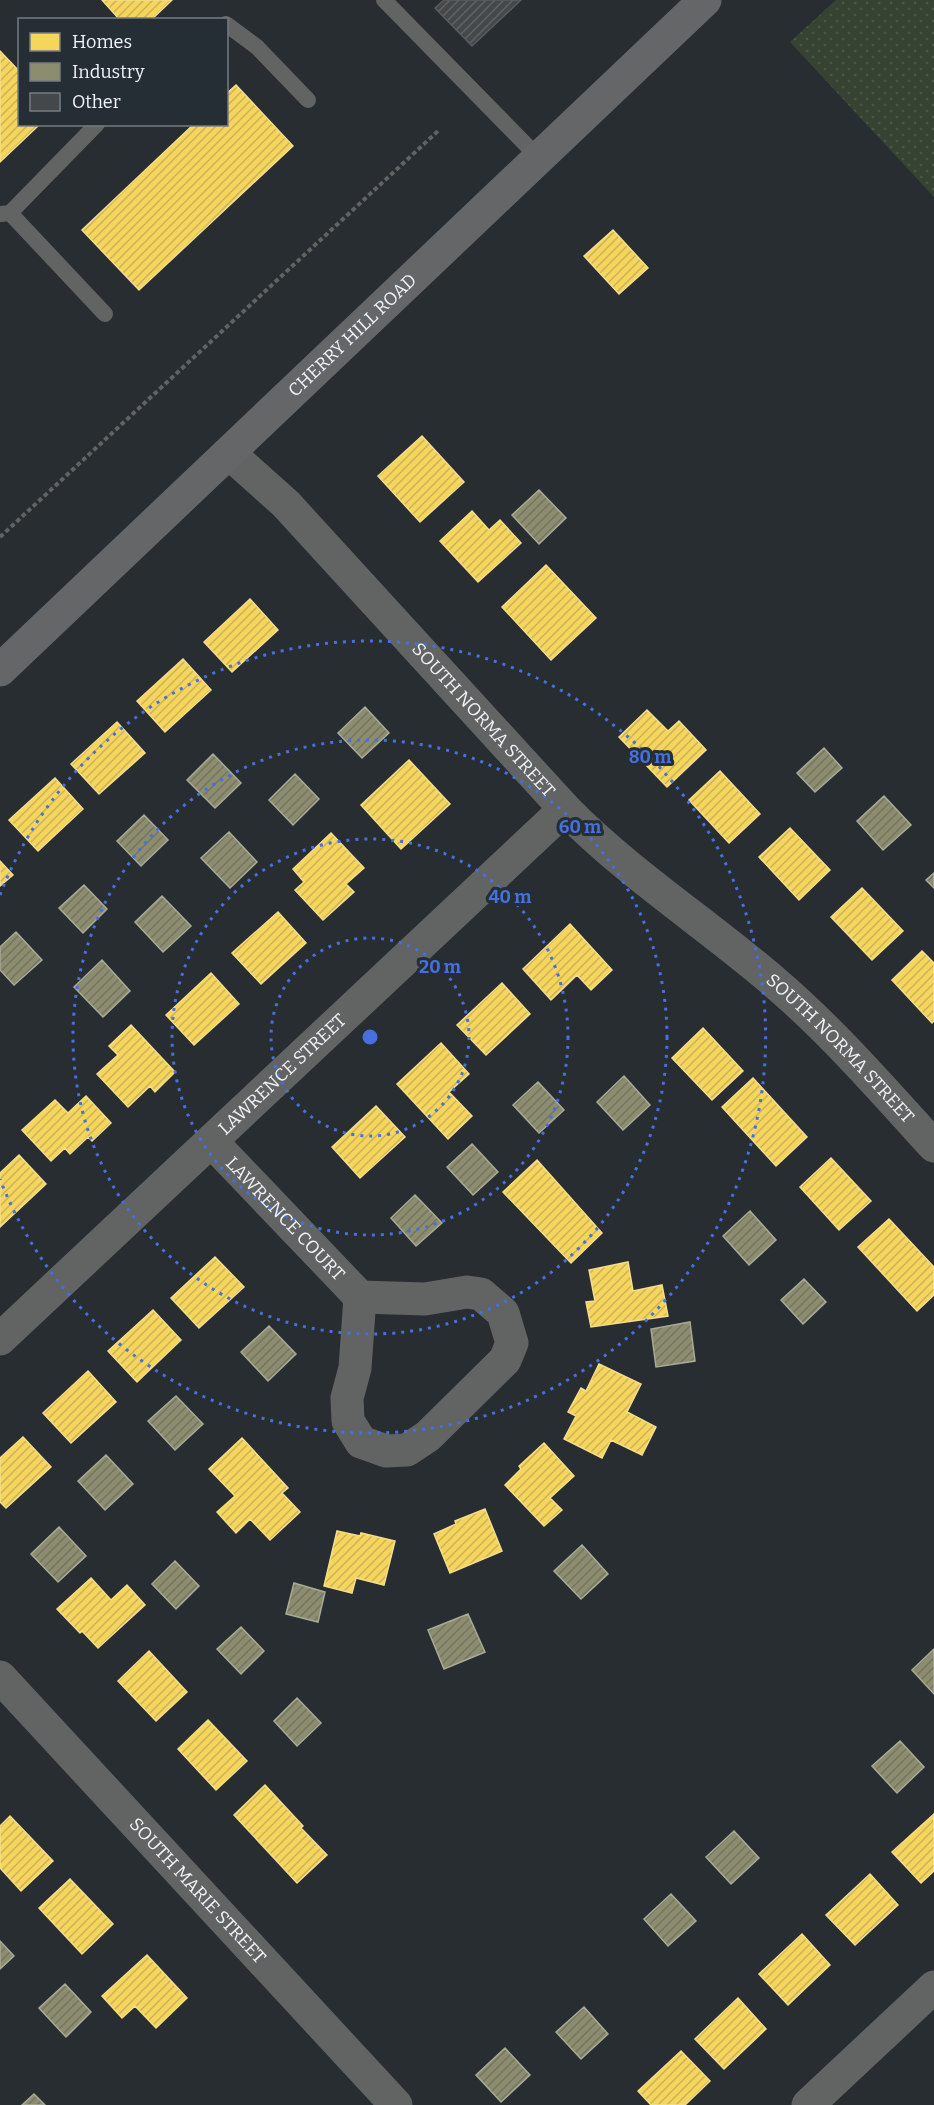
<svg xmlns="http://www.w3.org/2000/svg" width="934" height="2105" viewBox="0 0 934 2105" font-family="Bitter,serif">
<defs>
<pattern id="grass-dots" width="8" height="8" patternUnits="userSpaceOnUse" patternTransform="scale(1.5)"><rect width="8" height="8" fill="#364333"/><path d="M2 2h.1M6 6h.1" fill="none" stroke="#4a5647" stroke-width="1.8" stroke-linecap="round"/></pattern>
<pattern id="homes-hatch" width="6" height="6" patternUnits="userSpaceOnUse" patternTransform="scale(1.5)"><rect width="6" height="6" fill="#f6d55c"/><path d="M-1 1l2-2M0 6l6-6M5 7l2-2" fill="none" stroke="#cab258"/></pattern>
<pattern id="industry-hatch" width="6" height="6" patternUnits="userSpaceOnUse" patternTransform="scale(1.5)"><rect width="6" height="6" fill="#8c8c6e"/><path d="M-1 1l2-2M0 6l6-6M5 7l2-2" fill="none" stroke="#747561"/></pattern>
<pattern id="building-hatch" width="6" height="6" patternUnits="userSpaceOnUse" patternTransform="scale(1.5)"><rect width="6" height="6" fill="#44484b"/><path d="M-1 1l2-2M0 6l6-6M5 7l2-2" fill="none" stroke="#5f6366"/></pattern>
</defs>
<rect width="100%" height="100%" fill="#282d32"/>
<path fill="url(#grass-dots)" d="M836,0H934V197L790,42Z"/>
<path fill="url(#homes-hatch)" stroke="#f4de8b" stroke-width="1.5" d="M102,0H172L151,20H120Z
M0,51L20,72V124H40L0,162Z
M236,85L293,146L139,290L82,230L194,124H226V94Z
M613,230L648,268L619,294L584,256Z
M422,436L464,482L420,522L378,476Z
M472,511L489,530L500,520L521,543L478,582L440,541Z
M546,565L596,618L551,660L502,607Z
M250,599L278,630L232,672L204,642Z
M183,659L211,690L165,732L137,701Z
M647,710L668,731L679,721L706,750L667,787L619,737Z
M117,722L145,753L99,794L71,764Z
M409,760L450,804L401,849L361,805Z
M720,771L760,814L729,843L689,800Z
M55,778L83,809L38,851L9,820Z
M790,828L830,870L799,900L759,857Z
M331,833L364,868L346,884L354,892L323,920L295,890L304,882L293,869Z
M0,861L13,875L0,886Z
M862,888L903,931L872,960L831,917Z
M278,912L306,943L261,984L232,953Z
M570,924L612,970L591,990L577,975L551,1000L523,969Z
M922,951L934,963V1021L932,1023L892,980Z
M211,973L239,1004L194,1045L166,1015Z
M502,983L530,1014L486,1055L457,1025Z
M131,1025L175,1072L155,1092L150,1086L128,1107L97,1074L118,1055L109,1046Z
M703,1028L743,1071L712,1100L672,1058Z
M441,1043L469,1074L449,1092L472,1116L448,1139L397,1084Z
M753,1078L807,1137L776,1166L722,1107Z
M86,1096L111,1123L92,1141L88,1137L70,1154L65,1148L51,1161L22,1130L55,1100L68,1113Z
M376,1106L405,1137L360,1178L332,1147Z
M19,1155L46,1184L0,1227V1173Z
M831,1158L871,1201L839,1230L800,1187Z
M537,1160L602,1233L571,1263L503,1192Z
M889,1219L934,1267V1295L917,1311L858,1247Z
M215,1257L244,1287L199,1328L171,1298Z
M628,1262L633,1291L662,1285L668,1316L591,1327L586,1302L595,1301L589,1270Z
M153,1310L181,1340L137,1382L108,1351Z
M599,1364L641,1384L627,1412L656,1427L642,1455L611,1440L602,1458L564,1439L576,1416L568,1412L581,1388L586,1391Z
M88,1371L116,1402L71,1443L43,1413Z
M23,1437L51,1467L6,1508L0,1502V1458Z
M242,1438L288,1488L282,1493L300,1512L270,1540L250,1519L236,1533L217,1512L235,1496L209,1469Z
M544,1443L574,1476L550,1498L562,1510L544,1526L505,1485L521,1469L519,1466Z
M485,1509L502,1551L450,1573L434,1534L456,1524L455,1521Z
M337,1531L360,1536L361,1533L395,1541L384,1585L356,1578L352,1593L324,1586Z
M91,1578L111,1600L127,1585L145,1605L98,1648L82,1631L80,1633L57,1609Z
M149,1651L187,1692L156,1721L118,1681Z
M208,1720L247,1761L216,1790L178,1749Z
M265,1785L303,1826L301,1828L327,1855L297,1883L234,1815Z
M934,1814V1871L921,1883L892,1852Z
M10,1816L53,1861L21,1891L0,1868V1826Z
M870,1874L898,1905L855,1945L826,1915Z
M70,1879L113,1924L82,1954L39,1908Z
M802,1934L830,1965L788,2005L759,1974Z
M147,1955L187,1998L156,2028L135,2006L122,2018L102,1996Z
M738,1998L766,2029L724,2069L695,2039Z
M681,2051L710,2081L685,2105H651L638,2091Z"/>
<path fill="url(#industry-hatch)" stroke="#a9ab97" stroke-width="1.5" d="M539,490L566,518L539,544L512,515Z
M365,707L389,733L362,758L338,733Z
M824,748L842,768L815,792L797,773Z
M213,754L241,783L215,808L187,780Z
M295,774L319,799L293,825L269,800Z
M884,796L911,825L883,850L857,821Z
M144,815L168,840L141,866L117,841Z
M229,832L257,862L230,888L201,858Z
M934,873V888L926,880Z
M84,885L107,909L83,933L59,908Z
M162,896L191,926L163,952L135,922Z
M16,932L42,960L14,985L0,970V947Z
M102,960L130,991L103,1017L74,987Z
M624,1076L650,1105L623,1130L597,1102Z
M538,1082L564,1110L539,1133L513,1105Z
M472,1144L498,1172L473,1195L447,1167Z
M415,1195L442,1223L416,1246L391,1218Z
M750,1211L776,1240L749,1265L723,1236Z
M804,1279L826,1302L803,1324L781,1300Z
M690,1322L695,1361L656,1367L651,1329Z
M269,1326L296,1354L268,1381L241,1352Z
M176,1396L203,1424L175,1450L148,1421Z
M106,1455L133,1484L105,1510L78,1481Z
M59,1527L86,1556L58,1582L31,1554Z
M582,1545L608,1574L581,1599L554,1571Z
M175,1561L199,1586L176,1609L152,1584Z
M294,1583L325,1592L318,1622L286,1614Z
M468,1614L485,1652L444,1669L428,1630Z
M241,1627L264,1651L241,1674L217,1649Z
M934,1649V1694L912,1670Z
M297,1698L321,1723L297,1746L274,1721Z
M900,1741L924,1767L897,1793L872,1766Z
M734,1831L759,1858L731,1884L706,1857Z
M671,1894L696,1921L668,1946L644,1919Z
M0,1941L14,1956L0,1969Z
M65,1984L91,2012L66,2037L39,2008Z
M584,2007L608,2034L581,2059L556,2032Z
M505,2048L530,2075L501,2102L476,2075Z
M34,2094L45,2105H22Z"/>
<path fill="url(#building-hatch)" stroke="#575c60" stroke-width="1.5" d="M444,0H521L472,46L435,8Z"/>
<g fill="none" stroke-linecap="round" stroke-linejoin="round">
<path stroke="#616363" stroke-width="4" stroke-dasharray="4.5 3" stroke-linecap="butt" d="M0,537L438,131"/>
<path stroke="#626463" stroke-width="16" d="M384,0L539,158
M226,24L257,47L308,100
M10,213L105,314
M1,214L10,213L97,124"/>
<g stroke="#626463" stroke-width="33">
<path id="s1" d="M229,453L286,504L565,809C628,873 704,922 772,980C831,1030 882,1089 934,1146"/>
<path id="s2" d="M212,1142L360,1297L425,1299L467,1292L481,1294L503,1313L512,1343L505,1360L428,1436L407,1450L386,1451L361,1442L348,1421L347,1398L355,1368L360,1297"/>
<path id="s3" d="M0,1339L565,809"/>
<path id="s4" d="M0,1677L396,2105"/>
<path d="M808,2105L934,1987"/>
</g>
<path stroke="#646667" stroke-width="33" id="s5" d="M0,670L705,0"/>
</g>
<g fill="none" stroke="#476fde" stroke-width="3" stroke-dasharray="3 6">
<circle cx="370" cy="1037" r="99"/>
<circle cx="370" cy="1037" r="198"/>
<circle cx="370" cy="1037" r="297"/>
<path d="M0 895A396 396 0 1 1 0 1179"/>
</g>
<g text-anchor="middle" stroke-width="6" stroke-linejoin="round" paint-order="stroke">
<g font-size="18" fill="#eef4f8" stroke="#252d35">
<text dy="6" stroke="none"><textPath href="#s5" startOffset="486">CHERRY HILL ROAD</textPath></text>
<text dy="6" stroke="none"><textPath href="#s1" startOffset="369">SOUTH NORMA STREET</textPath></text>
<text dy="6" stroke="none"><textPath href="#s1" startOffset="855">SOUTH NORMA STREET</textPath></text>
<text dy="6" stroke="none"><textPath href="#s3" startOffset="387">LAWRENCE STREET</textPath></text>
<text dy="6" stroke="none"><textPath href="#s2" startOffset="106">LAWRENCE COURT</textPath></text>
<text dy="6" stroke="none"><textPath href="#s4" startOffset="291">SOUTH MARIE STREET</textPath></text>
</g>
</g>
<circle cx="370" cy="1037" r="9" fill="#476fde" stroke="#252d35" stroke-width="3"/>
<g font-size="18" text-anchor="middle" font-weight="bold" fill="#476fde" stroke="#252d35" stroke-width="6" stroke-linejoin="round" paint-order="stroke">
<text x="650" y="763">80 m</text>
<text x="580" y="833">60 m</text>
<text x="510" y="903">40 m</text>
<text x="440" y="973">20 m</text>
</g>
<rect x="18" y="18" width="210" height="108" fill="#252d35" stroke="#757d83" stroke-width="1.5"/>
<rect x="30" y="33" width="30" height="18" fill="#f6d55c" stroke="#757d83" stroke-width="1.5"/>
<text x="72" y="48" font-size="18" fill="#eef4f8">Homes</text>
<rect x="30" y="63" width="30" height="18" fill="#8c8c6e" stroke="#757d83" stroke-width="1.5"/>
<text x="72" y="78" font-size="18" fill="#eef4f8">Industry</text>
<rect x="30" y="93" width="30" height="18" fill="#44484b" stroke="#757d83" stroke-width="1.5"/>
<text x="72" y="108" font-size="18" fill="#eef4f8">Other</text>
</svg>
